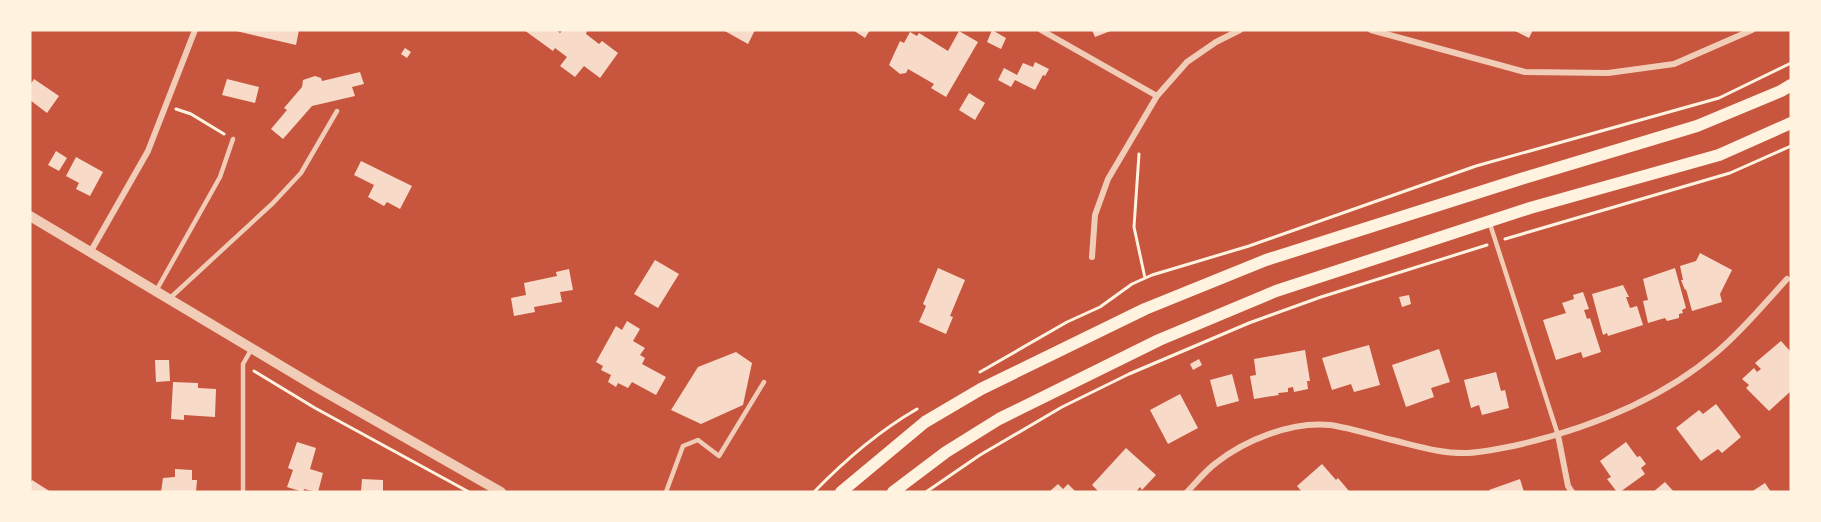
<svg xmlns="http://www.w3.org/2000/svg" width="1821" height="522" viewBox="0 0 1821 522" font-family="'Titillium Web',sans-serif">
<rect width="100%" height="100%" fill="#c8553d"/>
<path fill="#f7dbc8" d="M232,30H299L296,45Z
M524,30H556L560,33L563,30H586L587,31L586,34L599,44L602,41L618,53L600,78L584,66L575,77L560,66L567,57L555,48L553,51Z
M723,30H755L748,44Z
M853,30H870L865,38Z
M992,30L1006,38L1001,49L987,42Z
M1092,30H1113L1095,37Z
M1513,30H1533L1529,38Z
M959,31L978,42L946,97L931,88L934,84L908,69L906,73L900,74L889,65L900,41L904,43L910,32L917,36L919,33L948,51Z
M405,48L411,52L407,58L401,54Z
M1035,62L1049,69L1045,76L1043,75L1035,90L1015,80L1011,87L998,80L1004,68L1017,75L1023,63L1033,67Z
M360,72L364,84L352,87L355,96L312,106L283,139L271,129L287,110L284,108L302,87L303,80L315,76L321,78L322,81Z
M34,79L59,96L47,113L30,100V85Z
M227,79L259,87L255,103L222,95Z
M969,93L985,103L975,120L959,110Z
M56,151L67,158L59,171L48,165Z
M76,157L103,172L90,196L76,189L79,183L66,176Z
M361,161L412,186L400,209L387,202L384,206L368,197L374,185L354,175Z
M1700,253L1732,270L1720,294L1722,302L1692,311L1686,289L1685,290L1681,280H1683L1680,266L1696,261Z
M655,260L679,274L658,308L634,294Z
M938,268L965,280L950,316L953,317L946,334L919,322L926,306L923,304Z
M1675,268L1686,308L1682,310L1683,313L1679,314V318L1667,321L1665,318L1648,323L1643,301L1648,300L1643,279Z
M569,269L573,290L560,292L562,302L534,307L535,312L514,316L511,298L526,295L524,283L557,276L556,272Z
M1623,285L1629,297H1626L1630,308L1637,306L1643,325L1608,336L1607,333L1603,335L1592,294Z
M1583,292L1589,309L1584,310L1587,319L1590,318L1601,352L1583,358L1581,352L1556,360L1543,320L1566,313L1562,303L1574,299L1573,295Z
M1409,295L1411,304L1402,307L1399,297Z
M627,321L640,329L633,341L645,348L640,355L645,358L642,364L666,377L656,395L632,382L628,388L618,383L616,387L608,382L611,375L601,370L603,366L596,362L616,326L622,330Z
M1781,341L1791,352V391L1769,411L1746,388L1749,385L1742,379L1754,368L1757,372L1761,369L1755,363Z
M1369,345L1380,385L1354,392L1351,384L1332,390L1322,358Z
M1439,349L1450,382L1431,388L1434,397L1406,407L1392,365Z
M1305,350L1310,381H1307L1308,389L1294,392L1293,387L1288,388V392L1278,393L1279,395L1254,399L1250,376L1256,375L1254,359Z
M736,352L752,363L743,405L701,424L671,410L698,367Z
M1199,359L1202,365L1193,370L1190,364Z
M155,360H169L170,381L156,382Z
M1496,372L1501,391L1505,390L1509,408L1482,415L1479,405L1471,408L1464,380Z
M1232,374L1239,401L1217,407L1210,380Z
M173,382L198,383V388L216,389L215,417L184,415V420L171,419Z
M1180,394L1198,428L1168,444L1150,410Z
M1716,404L1741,437L1722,453L1718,449L1701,461L1676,428L1699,410L1703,414Z
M297,442L316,448L310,469L323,473L318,492L304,489L303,492L287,487L293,470L288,468Z
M1626,442L1637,457L1640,456L1646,464L1641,468L1645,474L1620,492H1617L1607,479L1611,477L1600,461Z
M1126,448L1156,475L1142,490L1140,487L1136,492H1099L1092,485Z
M1322,464L1336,480L1338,478L1349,491L1302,492L1297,486Z
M175,469L192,470V480H197L196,492H161L163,478L175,477Z
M362,479L383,480V492H361Z
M1520,479L1524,492H1490L1489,490Z
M32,480L51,492H30V484Z
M1665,482L1674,492H1653Z
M1765,483L1771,492H1751Z
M1058,484L1063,489L1068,484L1076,492H1049Z"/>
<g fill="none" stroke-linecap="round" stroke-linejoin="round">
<path stroke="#fff3e0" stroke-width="3" d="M176,109L191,114L224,134
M1139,154L1134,227L1145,278
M1505,239L1730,173L1791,146
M254,371L315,408L469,492
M980,372L1067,322L1100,307L1132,284L1152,275L1249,246L1476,166L1719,98L1791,63
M814,492C845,460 879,431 917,409
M926,492L980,455L1062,407L1129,374L1249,323L1321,297L1487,245"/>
<path stroke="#f1ccb7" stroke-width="4.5" d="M1490,224L1558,435
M156,291L220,177L233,139
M169,299L273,203L301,173L337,111
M243,492V364L251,350
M666,492L683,446L698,440L719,456L764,382"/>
<path stroke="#f1ccb7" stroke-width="6" d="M1041,30L1157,96
M1371,30L1525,72L1608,73L1674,64L1752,30
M91,251L148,151L195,30
M1092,257L1095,215L1108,179L1157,96L1187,62L1216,42L1240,30
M1558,435L1568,486L1572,492
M1187,492C1196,483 1205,471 1216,463C1245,440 1292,421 1330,425C1351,428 1372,435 1392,440C1417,446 1442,454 1468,453C1486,452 1504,448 1522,444C1592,427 1662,399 1717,352C1743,330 1764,304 1787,279"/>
<path stroke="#f1ccb7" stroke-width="10" d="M30,216L318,388L501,492"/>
<path stroke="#fff3e0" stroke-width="12" d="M841,492L925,422L981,389L1145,309L1266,260L1524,178L1697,126L1781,91L1791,85
M893,492L946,452L999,419L1159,340L1276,291L1530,208L1719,155L1791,123"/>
</g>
<rect width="1821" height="522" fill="none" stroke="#fff3e0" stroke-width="63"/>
</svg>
